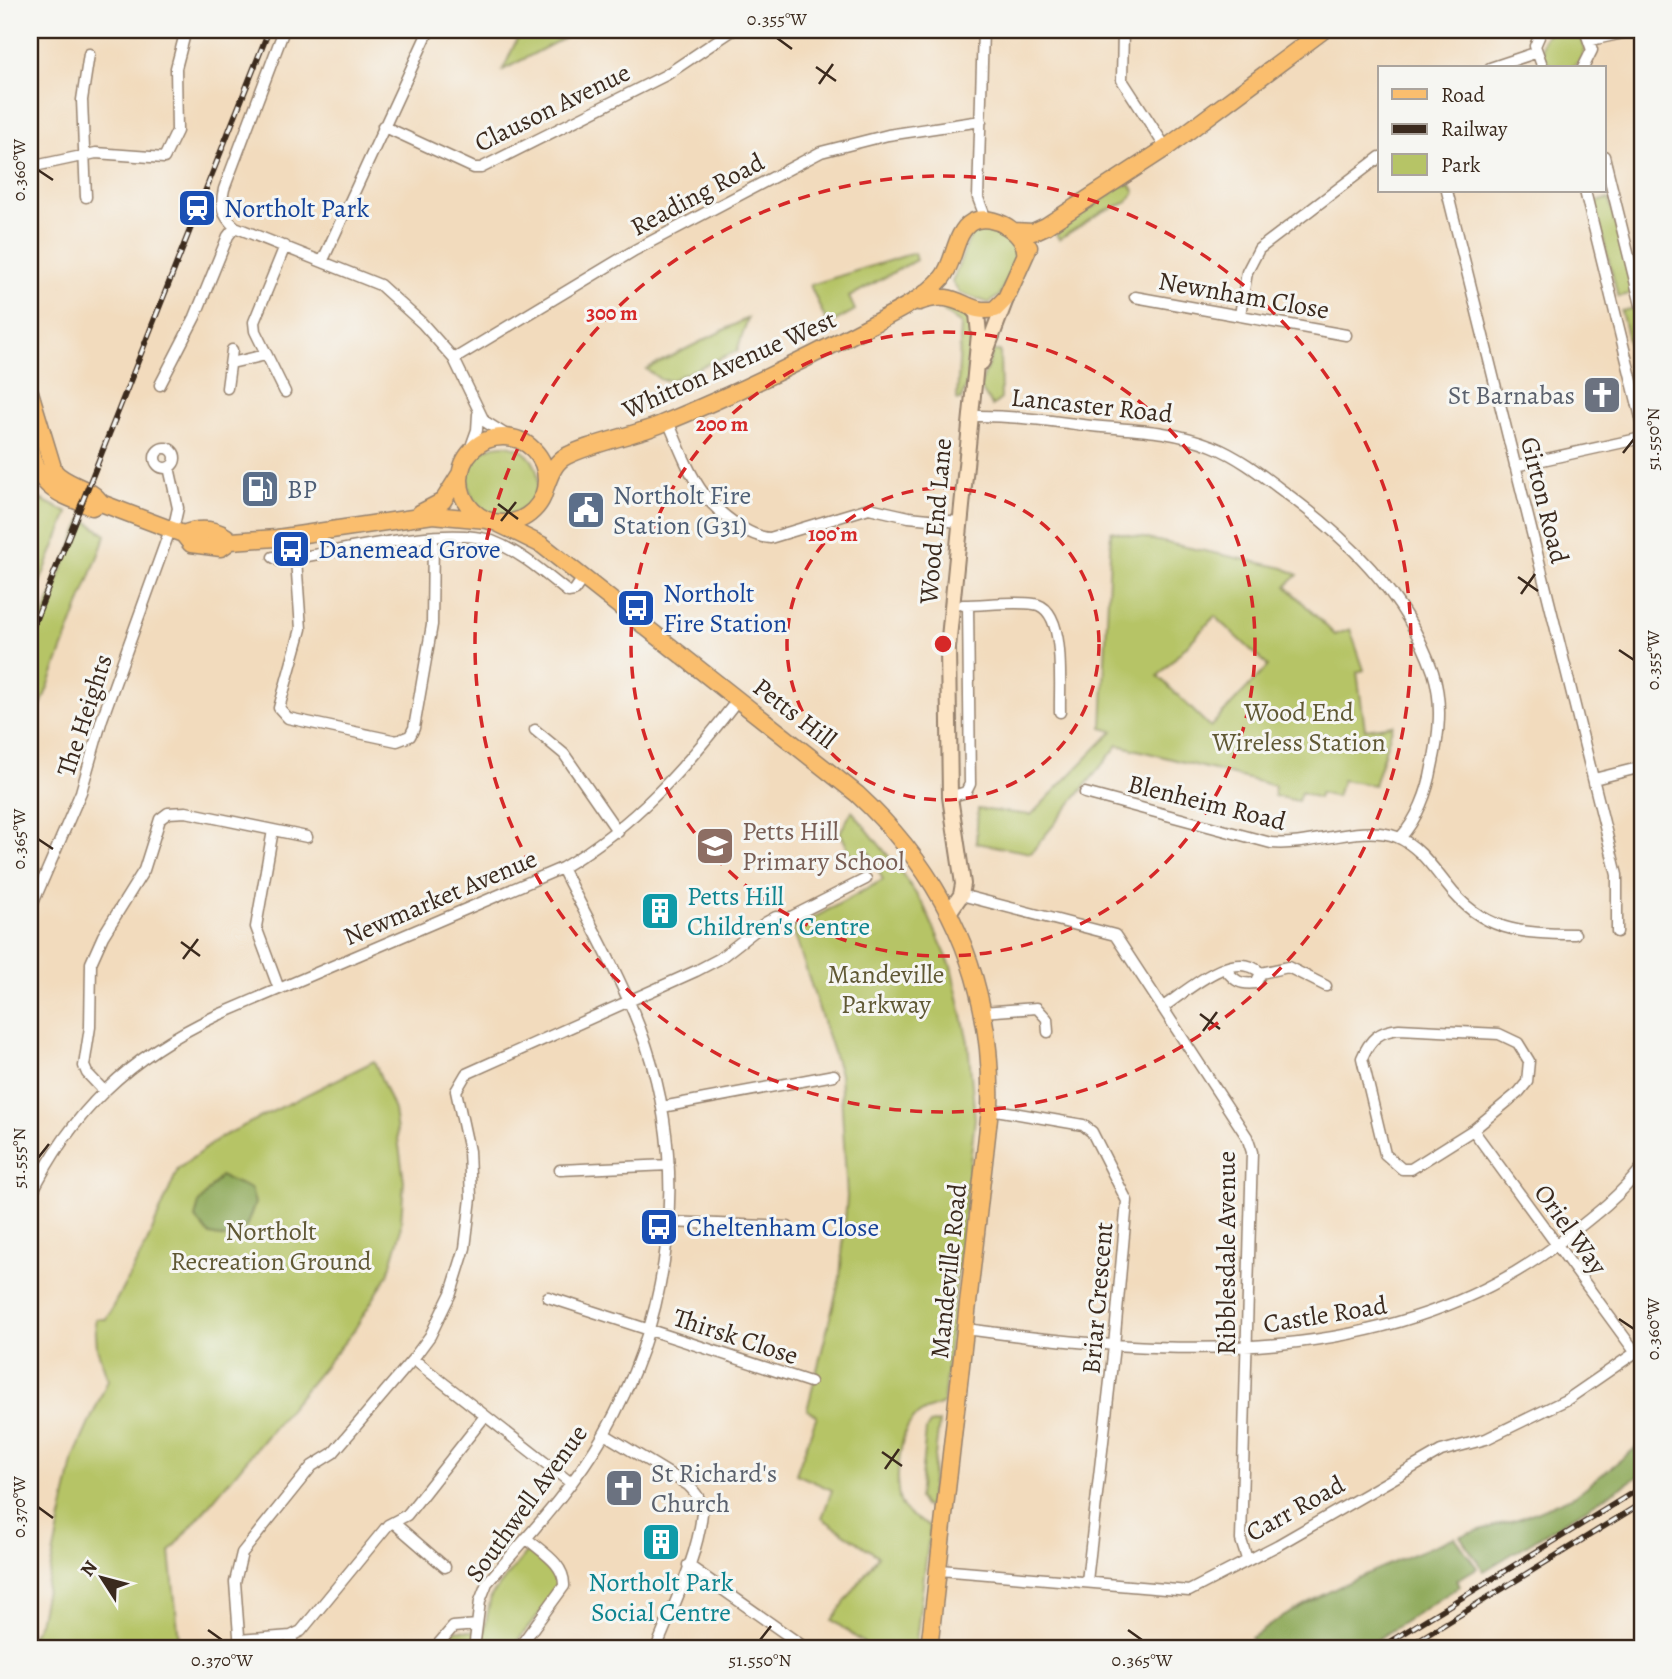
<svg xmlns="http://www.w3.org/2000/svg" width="1672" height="1679" viewBox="0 0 1672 1679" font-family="Alegreya,serif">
<rect width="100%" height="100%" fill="#f6f6f2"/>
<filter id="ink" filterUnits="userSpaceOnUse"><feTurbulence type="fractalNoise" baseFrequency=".0143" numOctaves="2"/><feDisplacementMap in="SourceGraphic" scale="14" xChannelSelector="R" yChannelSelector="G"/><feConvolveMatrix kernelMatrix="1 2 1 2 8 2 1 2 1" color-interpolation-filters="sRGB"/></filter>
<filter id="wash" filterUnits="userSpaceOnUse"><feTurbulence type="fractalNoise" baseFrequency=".00686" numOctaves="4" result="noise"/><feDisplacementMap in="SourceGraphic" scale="28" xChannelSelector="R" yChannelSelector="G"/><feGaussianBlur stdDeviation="1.57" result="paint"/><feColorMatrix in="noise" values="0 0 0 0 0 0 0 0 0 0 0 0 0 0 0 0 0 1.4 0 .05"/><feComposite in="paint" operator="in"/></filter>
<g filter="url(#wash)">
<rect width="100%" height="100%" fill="#f2dbbd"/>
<path fill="#b6c466" stroke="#787742" stroke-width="2" fill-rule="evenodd" d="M1542 48a21 21 0 1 1 42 0a21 21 0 1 1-42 0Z
M521,30H579L503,70Z
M1130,184L1135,192L1126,203L1104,211L1059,239L1056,234L1121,186Z
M1609,199L1633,293L1618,297L1594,202Z
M985,228L1013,240L1018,252L1000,295L989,303L960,293L952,282L972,232Z
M914,253L916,260L849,297L855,310L828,325L810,285Z
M944,306L955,307L974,321C977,341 962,358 969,377L961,400H957L961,324L943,311Z
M1635,308L1642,335V397L1621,311Z
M748,318L737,351L671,380H661L646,369Z
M993,351H1000L1001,399L992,406L980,387Z
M468 480a35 35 0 1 1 70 0a35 35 0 1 1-70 0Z
M40,499L68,513L30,607V523Z
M83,518L106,535L30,734V649Z
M1111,531L1284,568L1298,575L1286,586L1335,635L1350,629L1364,670L1357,672L1365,729L1393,725L1374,785L1342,780L1337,797L1320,793L1318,798L1301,792L1298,801L1274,796L1275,786L1118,745L1031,853L976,843L978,809L1031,815L1113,731L1102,728ZM1215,616L1268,666L1210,727L1158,676Z
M852,811L899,869L924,906L951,966L968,1042L975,1118L943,1404C931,1408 918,1412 910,1423C899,1437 893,1494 903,1508C909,1516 922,1522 930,1527L915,1649H864L865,1644L832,1620L878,1556L822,1518L832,1490L796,1474L817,1415L807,1410L840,1278L847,1197L840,1074L793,929L883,880L870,853L853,859L840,832Z
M374,1061L394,1110L404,1181L400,1234L388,1275L353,1332L170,1552L180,1649H30V1638L39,1623L74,1457L108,1380L97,1348L95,1319H106L146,1245L178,1169L219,1138Z
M939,1422L929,1507L924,1506L919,1498L926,1430L930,1424Z
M534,1551L556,1569L561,1580L556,1593L511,1649H439L454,1630L484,1632L491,1596L526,1553Z"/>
<path fill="#90aa5b" stroke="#666a3c" stroke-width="2" d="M220,1176L251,1189L255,1203L246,1227L230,1239L210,1235L195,1218L199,1203Z
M1642,1443V1474L1484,1571L1460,1536L1524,1517L1576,1495Z
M1455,1537L1477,1568L1457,1580L1460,1586L1362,1649H1258L1251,1638C1314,1593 1384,1566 1455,1537Z"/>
</g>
<g filter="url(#ink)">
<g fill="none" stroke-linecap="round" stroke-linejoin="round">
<defs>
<path id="street" d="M284,30L224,189C220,206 222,215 235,227L380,285L422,323L454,359L484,421L511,438
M983,30L978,198L984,214L991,221
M1123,30L1122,80L1166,148
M1542,30L1535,46L1543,68
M1591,40L1637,30
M1490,68L1535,53
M1583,68L1592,50L1585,30
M383,126L474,168H481L666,75L733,30
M1604,156L1642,309
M30,167L96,153L164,158L177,131L176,68L186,30
M1447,191L1617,875V932
M1585,191L1642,422
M86,197L82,100L89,54
M323,260L429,30
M1135,297L1346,335
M1240,315L1247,272L1259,249L1380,157
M454,359L635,250L821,152L888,135L981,121
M231,363L266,355
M160,385L195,317L228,236L235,227
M227,388L232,350
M285,392L255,331L254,322L285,246
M970,416C1011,415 1051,421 1092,426C1133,430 1172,430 1212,446C1237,456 1258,472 1279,488C1345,536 1406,593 1433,672C1443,703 1439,736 1432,767C1428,791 1417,820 1400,838
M668,421C678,445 689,474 704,494C717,512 748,537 770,538L869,508L909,517L959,522
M155 458a10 10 0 1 1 20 0a10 10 0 1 1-20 0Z
M467,458L477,430L478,414
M1515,466L1642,438
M169,467L178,508L173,530
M273,557L280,561C332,553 447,524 492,541C521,552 544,573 568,592L574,591L583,578
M296,559L301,629L279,708L288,718L397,741L410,736L414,728L432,625L433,537
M963,605C986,605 1011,601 1034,604C1067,608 1059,686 1060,712
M535,730L564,754L618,832
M1594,779L1642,767
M1085,793L1271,843C1312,847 1360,823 1397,837C1419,846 1433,868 1447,885C1482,931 1521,934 1575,934
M950,797L966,792L970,784L968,605
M273,830L256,927L279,989
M961,895L1115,935L1247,1137L1252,1152L1241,1540L1247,1559
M30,910L81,792L102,719L170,530
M1261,973L1288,967L1326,986
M1163,1007C1187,991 1234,947 1261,973L1256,983C1240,985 1235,981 1225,969
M982,1012L1037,1008L1047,1019L1048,1032
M1399,1029L1499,1034L1518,1043L1529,1061L1527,1082L1519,1092L1473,1130L1411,1169H1402L1385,1154L1362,1058C1370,1039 1379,1031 1399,1029Z
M103,1090L87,1073L84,1066L90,1027L91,963L103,936L144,870L160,819L168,813L186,812L307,837
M662,1107L834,1075
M990,1109L1083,1125L1092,1132L1127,1201L1114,1346L1087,1581
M1473,1130L1636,1353
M560,1170L669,1165
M30,1197C71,1112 130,1056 216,1016L562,868C635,825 687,766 738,699
M670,1222L788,1227
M548,1297L810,1382
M966,1329C1171,1357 1397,1372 1568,1236C1595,1215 1622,1194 1642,1167
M413,1359L571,1483
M604,1434L688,1485C696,1493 703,1501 702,1513C698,1557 672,1608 656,1649
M394,1523L445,1567
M688,1565L807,1649
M940,1570L1189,1591L1278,1545L1441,1451L1486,1439L1568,1399L1642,1348
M291,1636L294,1649
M239,1640L291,1636L301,1631L388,1525L407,1515L485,1416
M240,1649L235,1582L242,1553L312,1466L333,1453L413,1359L430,1336L451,1293L465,1248L471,1198L469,1151L456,1091L466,1074L696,971L719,959L765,923L776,917L787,919L866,879
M434,1649L453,1627L477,1625
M474,1649L480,1601L487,1583C528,1536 573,1488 604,1434C671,1316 689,1175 646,1045C625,984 591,926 562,868
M518,1649L564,1586C565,1564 542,1552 526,1538"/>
<path id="secondary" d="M982,362L1006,299
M950,911L961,895L963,884L950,797L948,648L979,334L977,314L970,306"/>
<path id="primary" d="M1013,231L1033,232L1046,226L1166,148L1324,30
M919,302C959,287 965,316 995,309L1006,298L1029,247
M30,392L54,471C66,486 92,487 101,503
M460 480a43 43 0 1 1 86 0a43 43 0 1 1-86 0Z
M30,447C38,488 56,493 92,507L101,503
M545,489C549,478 553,465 563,458C582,446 634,435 659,425C730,396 799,363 867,327C893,313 923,300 942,278C955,263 954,232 972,222C991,211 1029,234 1025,256
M101,503L183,534L191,544L221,548L231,541L277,538L433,515L487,520
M420,513L443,501L460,474
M497,523L542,545L857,794C949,879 994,983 990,1109L929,1649
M183,534C199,527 219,528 231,541"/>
</defs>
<use href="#street" stroke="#96826e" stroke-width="13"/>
<use href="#secondary" stroke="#96826e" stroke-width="18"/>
<use href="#primary" stroke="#96826e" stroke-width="19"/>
<use href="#street" stroke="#fff" stroke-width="10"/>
<use href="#secondary" stroke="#fde5c5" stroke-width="14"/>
<use href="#primary" stroke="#fabe6e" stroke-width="16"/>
<defs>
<path id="rail" d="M30,634L269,30
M1378,1649L1642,1487
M1404,1649L1642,1503"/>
</defs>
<use href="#rail" stroke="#3b2a1e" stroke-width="6"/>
<use href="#rail" stroke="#f6f6f2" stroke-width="3.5" stroke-dasharray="10" stroke-linecap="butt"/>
</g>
</g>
<path fill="none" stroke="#3b2a1e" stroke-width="2.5" d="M777,38L792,49M816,67L836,81M819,84L833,64M38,170L53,180M1623,453L1634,439M498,504L518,519M501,521L516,502M1518,577L1538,591M1521,594L1535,574M1619,650L1634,660M38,839L53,849M181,942L200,956M183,959L198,939M1200,1014L1220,1029M1203,1031L1217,1012M38,1158L49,1144M1619,1319L1634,1329M882,1452L902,1466M885,1469L899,1449M38,1507L53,1518M208,1630L222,1640M1128,1630L1142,1640M760,1640L771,1626"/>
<g fill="none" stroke="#d62828" stroke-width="3.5" stroke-dasharray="12 9">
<circle cx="943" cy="644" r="156"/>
<circle cx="943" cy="644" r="312"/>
<circle cx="943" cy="644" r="468"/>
</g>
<defs>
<symbol id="station-square" viewBox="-11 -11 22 22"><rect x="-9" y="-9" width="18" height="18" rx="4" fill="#1a4fb4" stroke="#f6f6f2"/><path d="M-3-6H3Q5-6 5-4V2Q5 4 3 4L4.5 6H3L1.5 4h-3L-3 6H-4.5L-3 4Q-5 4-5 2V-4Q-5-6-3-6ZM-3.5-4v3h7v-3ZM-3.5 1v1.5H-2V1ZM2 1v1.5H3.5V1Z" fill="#fff"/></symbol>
<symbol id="church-square" viewBox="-11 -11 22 22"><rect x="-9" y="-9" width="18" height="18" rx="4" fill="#6b7280" stroke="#f6f6f2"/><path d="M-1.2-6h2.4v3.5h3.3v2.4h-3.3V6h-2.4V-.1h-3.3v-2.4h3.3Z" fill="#fff"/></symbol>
<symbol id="fuel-square" viewBox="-11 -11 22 22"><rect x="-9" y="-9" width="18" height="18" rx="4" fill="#5c6f8a" stroke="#f6f6f2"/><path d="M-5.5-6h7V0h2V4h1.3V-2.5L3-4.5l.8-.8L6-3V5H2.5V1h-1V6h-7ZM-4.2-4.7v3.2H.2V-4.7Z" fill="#fff"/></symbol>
<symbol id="civic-square" viewBox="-11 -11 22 22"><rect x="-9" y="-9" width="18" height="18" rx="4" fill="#5c6f8a" stroke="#f6f6f2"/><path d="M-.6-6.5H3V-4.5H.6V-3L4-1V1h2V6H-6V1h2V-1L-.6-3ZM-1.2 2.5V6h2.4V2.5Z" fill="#fff"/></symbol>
<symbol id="bus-square" viewBox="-11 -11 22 22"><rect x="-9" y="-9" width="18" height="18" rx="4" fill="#1a4fb4" stroke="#f6f6f2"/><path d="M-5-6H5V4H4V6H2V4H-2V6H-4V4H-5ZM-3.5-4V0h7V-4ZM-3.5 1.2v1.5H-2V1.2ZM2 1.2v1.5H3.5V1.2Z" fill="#fff"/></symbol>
<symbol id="school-square" viewBox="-11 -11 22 22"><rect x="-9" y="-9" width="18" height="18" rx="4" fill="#8d6e63" stroke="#f6f6f2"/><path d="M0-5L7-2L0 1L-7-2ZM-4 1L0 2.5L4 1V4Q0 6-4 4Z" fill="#fff"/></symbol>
<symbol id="building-square" viewBox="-11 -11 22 22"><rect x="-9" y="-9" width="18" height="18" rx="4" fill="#0f9aa8" stroke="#f6f6f2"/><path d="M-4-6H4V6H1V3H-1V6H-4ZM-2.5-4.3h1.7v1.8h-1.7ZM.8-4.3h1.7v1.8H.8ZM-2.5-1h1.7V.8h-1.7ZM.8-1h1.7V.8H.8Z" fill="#fff"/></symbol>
</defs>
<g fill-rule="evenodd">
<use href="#station-square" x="175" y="186" width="44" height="44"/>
<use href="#church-square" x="1580" y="373" width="44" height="44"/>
<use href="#fuel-square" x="238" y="467" width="44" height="44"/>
<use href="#civic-square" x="564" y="488" width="44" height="44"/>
<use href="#bus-square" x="269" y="527" width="44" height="44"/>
<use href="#bus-square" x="614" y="586" width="44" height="44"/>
<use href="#school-square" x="693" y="824" width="44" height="44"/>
<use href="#building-square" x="638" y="889" width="44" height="44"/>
<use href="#bus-square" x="637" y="1205" width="44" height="44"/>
<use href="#church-square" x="602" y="1466" width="44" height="44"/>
<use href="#building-square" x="639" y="1520" width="44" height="44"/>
</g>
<g text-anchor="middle" stroke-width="6" stroke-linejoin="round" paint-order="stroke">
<g font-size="26" fill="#3b2a1e" stroke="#f6f6f2">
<text transform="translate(552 107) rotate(-26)" y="9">Clauson Avenue</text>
<text transform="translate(697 194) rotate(-28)" y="9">Reading Road</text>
<text transform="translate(1244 295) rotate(10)" y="9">Newnham Close</text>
<text transform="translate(729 364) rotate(-24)" y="9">Whitton Avenue West</text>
<text transform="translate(1092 405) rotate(6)" y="9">Lancaster Road</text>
<text transform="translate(1545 500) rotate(76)" y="9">Girton Road</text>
<text transform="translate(935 521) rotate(-85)" y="9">Wood End Lane</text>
<text transform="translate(795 713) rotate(38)" y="9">Petts Hill</text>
<text transform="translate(84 715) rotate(-72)" y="9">The Heights</text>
<text transform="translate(1207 802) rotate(14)" y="9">Blenheim Road</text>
<text transform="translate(440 897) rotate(-23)" y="9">Newmarket Avenue</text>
<text transform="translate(1571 1229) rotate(54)" y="9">Oriel Way</text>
<text transform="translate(1226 1253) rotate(-90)" y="9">Ribblesdale Avenue</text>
<text transform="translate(948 1271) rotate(-84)" y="9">Mandeville Road</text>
<text transform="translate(1097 1298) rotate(-85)" y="9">Briar Crescent</text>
<text transform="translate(1325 1314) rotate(-9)" y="9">Castle Road</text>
<text transform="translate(736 1336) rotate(18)" y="9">Thirsk Close</text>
<text transform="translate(526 1503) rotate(-54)" y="9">Southwell Avenue</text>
<text transform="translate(1295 1508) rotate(-29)" y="9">Carr Road</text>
</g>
<g font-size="26" fill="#164399" stroke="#f6f6f2" text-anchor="start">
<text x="224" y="217">Northolt Park</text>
<text x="318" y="558">Danemead Grove</text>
<text x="663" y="602">Northolt<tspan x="663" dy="30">Fire Station</tspan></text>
<text x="686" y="1236">Cheltenham Close</text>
</g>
<g font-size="26" fill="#5b616d" stroke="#f6f6f2" text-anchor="end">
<text x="1575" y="404">St Barnabas</text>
<text x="651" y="1482" text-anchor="start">St Richard's<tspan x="651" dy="30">Church</tspan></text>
</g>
<g font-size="26" fill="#4e5e75" stroke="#f6f6f2" text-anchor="start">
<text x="287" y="498">BP</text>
<text x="613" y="504">Northolt Fire<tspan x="613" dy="30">Station (G31)</tspan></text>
</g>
<g font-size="26" fill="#605834" stroke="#f6f6f2">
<text x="1299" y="721">Wood End<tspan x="1299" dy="30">Wireless Station</tspan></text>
<text x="886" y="983">Mandeville<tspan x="886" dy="30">Parkway</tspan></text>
<text x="271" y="1240">Northolt<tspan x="271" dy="30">Recreation Ground</tspan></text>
</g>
<g font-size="26" fill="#785e54" stroke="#f6f6f2" text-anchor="start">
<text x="742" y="840">Petts Hill<tspan x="742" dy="30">Primary School</tspan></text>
</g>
<g font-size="26" fill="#0d838f" stroke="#f6f6f2" text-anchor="start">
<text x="687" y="905">Petts Hill<tspan x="687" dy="30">Children's Centre</tspan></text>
<text x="661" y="1591" text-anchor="middle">Northolt Park<tspan x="661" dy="30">Social Centre</tspan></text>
</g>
</g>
<circle cx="943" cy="644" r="10" fill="#d62828" stroke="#f6f6f2" stroke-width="3.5"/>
<g font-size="21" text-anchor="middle" font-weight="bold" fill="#d62828" stroke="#f6f6f2" stroke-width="6" stroke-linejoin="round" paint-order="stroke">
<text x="612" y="320">300 m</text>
<text x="722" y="431">200 m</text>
<text x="833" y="541">100 m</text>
</g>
<rect width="1672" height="1679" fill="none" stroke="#f6f6f2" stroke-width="77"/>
<rect x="1378" y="66" width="228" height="126" fill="#f6f6f2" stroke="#aba49d" stroke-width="2"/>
<rect x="1392" y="89" width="35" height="10" fill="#fabe6e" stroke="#aba49d" stroke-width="2"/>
<text x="1441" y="102" font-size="21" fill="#3b2a1e">Road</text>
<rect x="1392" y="124" width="35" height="10" fill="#3b2a1e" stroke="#aba49d" stroke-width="2"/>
<text x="1441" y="136" font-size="21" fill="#3b2a1e">Railway</text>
<rect x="1392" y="154" width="35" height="21" fill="#b6c466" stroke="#aba49d" stroke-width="2"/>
<text x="1441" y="172" font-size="21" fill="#3b2a1e">Park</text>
<g transform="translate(102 1578) rotate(306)" stroke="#f6f6f2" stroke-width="5" paint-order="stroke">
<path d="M0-5L12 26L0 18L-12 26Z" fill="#3b2a1e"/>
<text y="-10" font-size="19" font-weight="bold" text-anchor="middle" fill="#3b2a1e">N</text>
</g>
<rect x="38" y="38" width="1596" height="1602" fill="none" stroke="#3b2a1e" stroke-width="2.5"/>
<g font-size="18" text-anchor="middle" fill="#3b2a1e">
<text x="777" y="25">0.355°W</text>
<text transform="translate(19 170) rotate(-90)" y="6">0.360°W</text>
<text transform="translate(1653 439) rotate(-90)" y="6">51.550°N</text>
<text transform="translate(1653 660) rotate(-90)" y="6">0.355°W</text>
<text transform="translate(19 839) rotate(-90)" y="6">0.365°W</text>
<text transform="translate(19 1158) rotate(-90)" y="6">51.555°N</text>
<text transform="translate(1653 1329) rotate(-90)" y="6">0.360°W</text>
<text transform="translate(19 1507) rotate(-90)" y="6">0.370°W</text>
<text x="222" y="1666">0.370°W</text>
<text x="760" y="1666">51.550°N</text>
<text x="1142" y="1666">0.365°W</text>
</g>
</svg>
